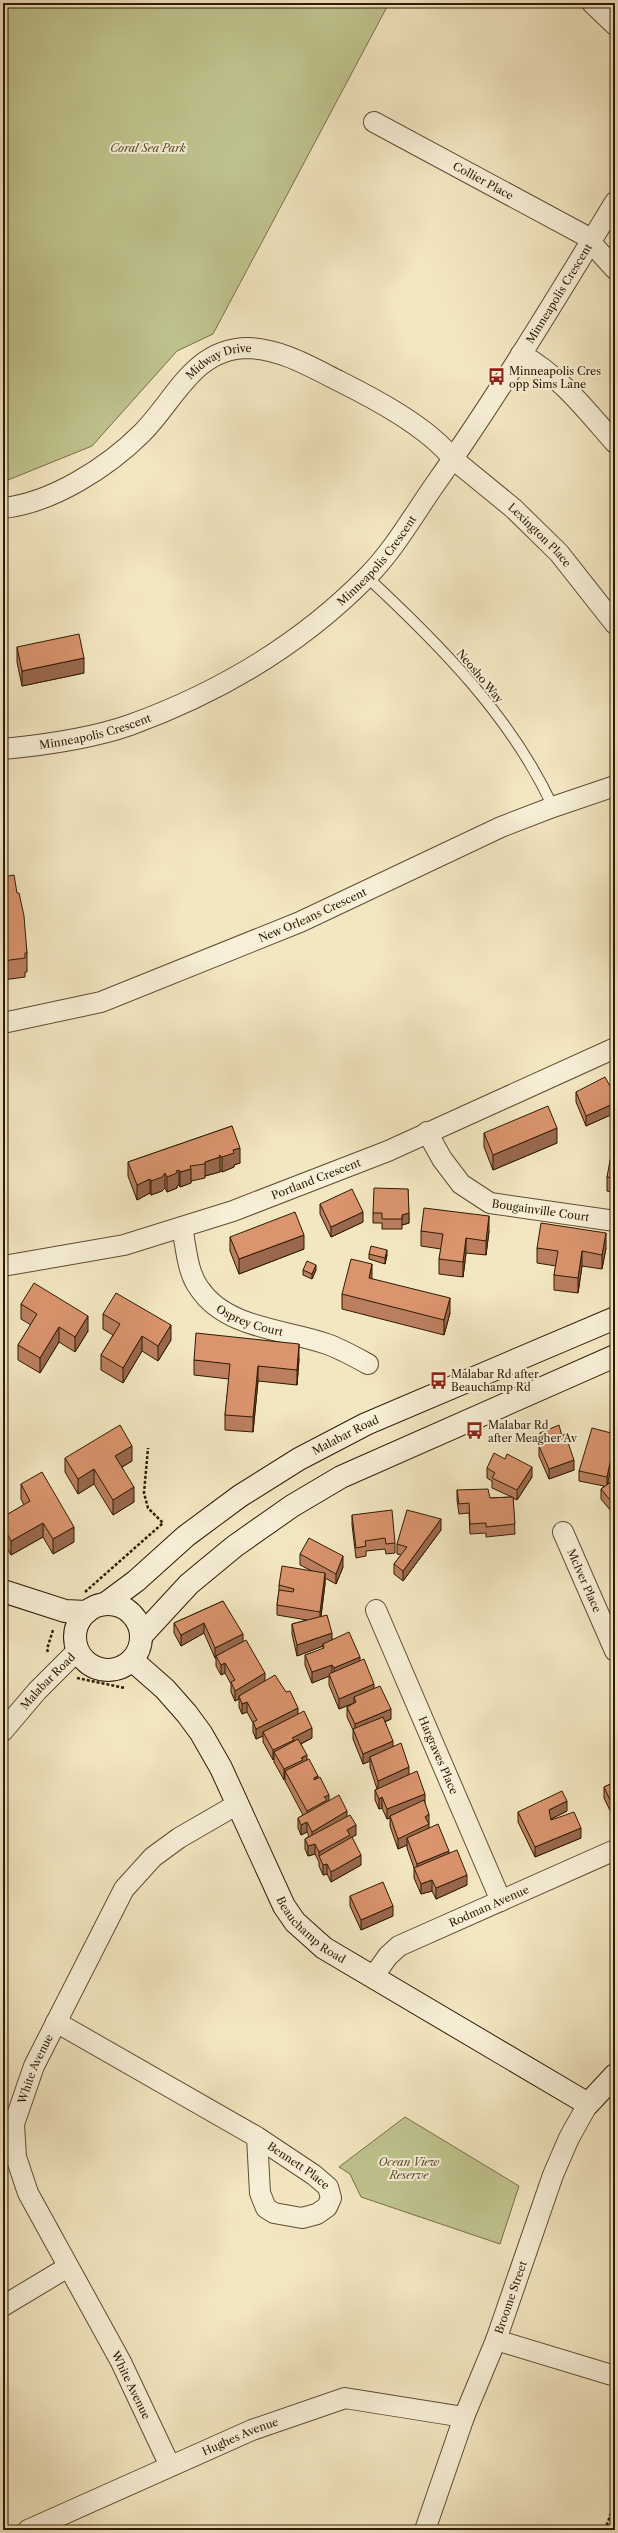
<svg xmlns="http://www.w3.org/2000/svg" width="618" height="2533" viewBox="0 0 618 2533" font-family="'Libre Caslon Text',serif">
<rect width="100%" height="100%" fill="#f3e7c1"/>
<filter id="stains"><feTurbulence type="fractalNoise" baseFrequency=".005" numOctaves="4"/><feColorMatrix values="0 0 0 0 .2 0 0 0 0 .09 0 0 0 0 .02 0 0 0 .5 -.17"/></filter>
<radialGradient id="worn" r=".72"><stop offset=".6" stop-color="#630" stop-opacity="0"/><stop offset="1" stop-color="#630" stop-opacity=".3"/></radialGradient>
<path fill="#c0c48f" stroke="#786f48" d="M3,3H389L213,334L177,351L92,446L3,482Z
M405,2117L519,2186L500,2244L361,2197L350,2174L339,2167Z"/>
<g fill="none" stroke-linecap="round" stroke-linejoin="round">
<defs>
<path id="lane" d="M367,577C439,644 511,716 553,807"/>
<g id="street">
<path d="M592,3L615,25"/>
<path id="s1" d="M374,122L584,235L615,269"/>
<path d="M521,354C560,376 586,410 615,443"/>
<path id="s2" d="M3,508C52,503 108,467 142,433C175,400 194,348 248,348C281,349 311,367 339,381C375,399 428,427 453,459L513,508L559,553L615,624"/>
<path id="s3" d="M3,749C45,745 90,739 130,725C218,693 301,644 367,577C394,550 414,514 436,483C500,392 557,297 615,202"/>
<path id="s4" d="M3,1023L101,1002L300,922L501,827L553,807L615,786"/>
<path id="s5" d="M427,1132L442,1159L461,1184L490,1203L615,1221"/>
<path id="s6" d="M182,1227C186,1246 187,1272 199,1288C226,1329 285,1329 327,1344C341,1349 355,1357 368,1364"/>
<path id="s7" d="M3,1266L124,1245L233,1211L388,1151L615,1048"/>
<path id="s8" d="M563,1532L615,1651"/>
<path id="s9" d="M376,1610L501,1901"/>
<path id="s10" d="M3,1731L37,1691L78,1650"/>
<path id="s11" d="M373,1977L388,1956L399,1946L615,1850"/>
<path id="s12" d="M56,2022L257,2137L314,2175L328,2187L331,2198L327,2207L317,2214L302,2218L274,2213L266,2208L260,2193L257,2137"/>
<path d="M3,2306L68,2267"/>
<path d="M496,2340L615,2376"/>
<path id="s13" d="M170,2466L121,2362L28,2193L16,2157L14,2124L34,2066L124,1889L153,1857L179,1838L236,1805"/>
<path id="s14" d="M28,2530L252,2430L345,2398L464,2417"/>
<path id="s15" d="M425,2530L464,2417L496,2340L553,2175L569,2138L588,2104"/>
</g>
<g id="secondary">
<path d="M3,1591L65,1611L87,1612"/>
<path id="s16" d="M105,1604L136,1581L186,1536L240,1496L299,1459L366,1424L615,1318"/>
<circle cx="108" cy="1637" r="33"/>
<path d="M141,1636L189,1584L235,1546L292,1506L341,1477L615,1356"/>
<path id="s17" d="M132,1660L165,1689L187,1714L201,1733L221,1768L284,1906L295,1922L324,1948L588,2104L615,2075"/>
</g>
</defs>
<use href="#lane" stroke="#604d32" stroke-width="12"/>
<use href="#street" stroke="#604d32" stroke-width="22"/>
<use href="#secondary" stroke="#2f1a02" stroke-width="24"/>
<path stroke="#2f1a02" stroke-width="2.5" stroke-dasharray="3 2" stroke-linecap="butt" d="M85,1592L163,1523L148,1508L144,1493L148,1448
M48,1652L47,1649L53,1630
M77,1678L125,1688
M605,2530L615,2502"/>
<use href="#lane" stroke="#f7efd7" stroke-width="10"/>
<use href="#street" stroke="#f7efd7" stroke-width="20"/>
<use href="#secondary" stroke="#f7efd7" stroke-width="22"/>
</g>
<path fill="#bb7f5f" stroke="#2f1a02" d="M17,647L84,673L22,686L17,662Z
M3,877L17,893L27,953V972H25V977L3,980Z
M576,1092L615,1095V1113L586,1126L576,1102Z
M232,1126L240,1163L234,1165V1167L222,1172L220,1170V1172L205,1176V1178L191,1181V1183L180,1187L179,1185L177,1186V1188L167,1192L165,1188L162,1191L151,1195L150,1193L137,1200L128,1176V1162Z
M484,1133L557,1143L493,1170L484,1147Z
M615,1155V1193L607,1191V1177Z
M408,1189L409,1223L402,1225V1229H382V1223H373V1213Z
M320,1204L363,1222L331,1237L320,1214Z
M421,1231H489L486,1255L466,1253L463,1277L439,1274V1259L441,1249L421,1246Z
M230,1237L304,1249L239,1274L230,1251Z
M537,1248H606L602,1269L582,1266L578,1293L554,1290V1275L556,1266L537,1263Z
M369,1254L387,1255L385,1264L369,1259Z
M303,1270H316L312,1279L303,1275Z
M372,1279L450,1313L444,1335L342,1309V1294Z
M21,1304L88,1331L75,1352L59,1342L40,1373L18,1360V1345L31,1325L21,1319Z
M103,1314L171,1340L158,1361L142,1351L123,1383L101,1370V1355L113,1335L103,1329Z
M299,1359L297,1385L258,1381L253,1432L225,1430V1415L229,1379L194,1375V1360Z
M540,1433L562,1436L574,1470L549,1479L539,1456V1446L540,1444Z
M615,1434V1469L611,1468L607,1484L615,1479V1516L601,1499V1489L604,1486L579,1481V1471Z
M65,1458L132,1461L122,1467L134,1502L113,1515L94,1484L78,1494L65,1472Z
M487,1468L532,1477L517,1500L513,1498L515,1534L486,1537V1533L470,1534L469,1513L459,1514L457,1500V1490L490,1498L512,1497L492,1488V1481L487,1478Z
M21,1484L74,1542L53,1554L43,1537L11,1555L3,1541V1517L24,1505L21,1499Z
M352,1515L395,1543V1553L386,1554L385,1549L366,1551V1556L356,1558L352,1525Z
M441,1530L403,1581L394,1574V1564L401,1555L397,1554V1544Z
M300,1554L343,1567L336,1584L325,1578V1584L321,1617L332,1639L360,1661L374,1688L391,1719L385,1722L393,1746L425,1804L429,1828L449,1853L467,1885L436,1899L432,1891L421,1894L414,1878V1868L407,1848V1845L398,1849L390,1826V1818L387,1819L382,1808L379,1809L375,1800V1790L377,1789L370,1767V1761L363,1764L353,1739V1730L347,1717V1707L354,1704V1703L339,1709L329,1685V1676L312,1683L305,1665V1655L323,1649V1646L297,1656L292,1634V1624L307,1620L277,1615V1605L279,1591V1585L312,1571L300,1565Z
M223,1601L243,1642L265,1681L298,1714L312,1738L301,1744L307,1760L318,1778L329,1801L347,1817L356,1835L350,1838L361,1865L331,1882L327,1874L323,1875L319,1866V1862L315,1854L308,1856L305,1849V1839L309,1836L307,1832L301,1835L298,1828V1818L303,1815L285,1781V1779L284,1780L274,1762V1759L273,1760L263,1742V1736L256,1739L253,1732V1723L247,1712L242,1714L239,1707V1699L235,1701L231,1692V1684L225,1673L221,1675L216,1666V1658H215L204,1633L181,1646L174,1633V1623Z
M615,1782V1821L604,1798V1787Z
M567,1811L551,1819V1820L581,1838L535,1857L518,1822V1812Z
M350,1896L393,1916L361,1930L350,1906Z"/>
<path fill="#99684d" stroke="#2f1a02" d="M84,658V673L22,686V671Z
M615,1103V1113L586,1126V1116Z
M557,1128V1143L493,1170V1155Z
M240,1148V1163L234,1165V1167L222,1172V1157L233,1150Z
M220,1157V1172L205,1176V1162Z
M191,1169V1183L180,1187V1172Z
M179,1170V1185L177,1186V1188L167,1192V1177L176,1171Z
M165,1173V1188L162,1191L151,1195V1181Z
M150,1179V1193L137,1200V1185Z
M363,1212V1222L331,1237V1227Z
M409,1213V1223L402,1225V1215Z
M489,1216V1231L486,1255V1241Z
M606,1233V1248L602,1269V1255Z
M304,1235V1249L239,1274V1259Z
M466,1238V1253L463,1277V1262Z
M387,1250V1255L385,1264V1258Z
M582,1251V1266L578,1293V1278Z
M372,1264V1279L369,1278Z
M316,1265V1270L312,1279V1274Z
M450,1298V1313L444,1335V1320Z
M88,1316V1331L75,1352V1337Z
M6,1320V1338L3,1343V1324Z
M171,1325V1340L158,1361V1346Z
M59,1327V1342L40,1373V1358Z
M142,1336V1351L123,1383V1368Z
M299,1344V1359L297,1385V1370Z
M258,1366V1381L253,1432V1417Z
M132,1446V1461L115,1471V1456Z
M611,1458V1468L607,1487V1477Z
M574,1460V1470L549,1479V1469Z
M532,1467V1477L517,1500V1490Z
M94,1469V1484L78,1494V1479Z
M134,1487V1502L113,1515V1500Z
M441,1519V1530L403,1581V1571Z
M43,1523V1537L11,1555V1541Z
M74,1527V1542L53,1554V1539Z
M343,1556V1567L336,1584V1574Z
M325,1573V1584L320,1622V1612Z
M204,1623V1633L181,1646V1635Z
M332,1633V1643L323,1644V1646L297,1656V1645Z
M243,1634V1644L216,1656V1658H215V1648Z
M360,1657V1668L334,1678V1668Z
M225,1663V1673L221,1675V1665Z
M332,1665V1675L312,1683V1672Z
M265,1673V1684L239,1696V1699L235,1701V1691Z
M374,1684V1694L354,1697V1703L339,1709V1699Z
M247,1702V1712L242,1714V1704Z
M298,1708V1719L263,1732V1736L256,1739V1729Z
M391,1709V1719L355,1734V1724Z
M312,1728V1738L294,1747L274,1752V1759L273,1760V1750L292,1738Z
M393,1741V1752L370,1757V1761L363,1764V1754Z
M307,1755V1765L285,1771V1779L284,1780V1769Z
M409,1767V1778L378,1791V1781Z
M318,1776V1786L314,1788V1778Z
M425,1794V1805L390,1816V1818L387,1819V1809Z
M329,1795V1806L307,1821V1811L324,1797Z
M382,1797V1808L379,1809V1799Z
M567,1801V1811L549,1820V1810Z
M347,1811V1821L312,1842V1832Z
M429,1814V1835L407,1838V1845L398,1849V1839Z
M307,1822V1832L301,1835V1825Z
M356,1825V1835L350,1838V1845L319,1856V1852L347,1830Z
M581,1828V1838L535,1857V1847Z
M315,1844V1854L308,1856V1846Z
M449,1851V1861L417,1874V1864Z
M361,1855V1865L331,1882V1872Z
M327,1864V1874L323,1875V1865Z
M467,1875V1885L436,1899V1888Z
M432,1880V1891L421,1894V1884Z
M393,1906V1916L361,1930V1920Z"/>
<path fill="#da946e" stroke="#2f1a02" d="M79,634L84,658L22,671L17,647Z
M14,875L17,893H19L24,916L27,953H25V958L3,961V877Z
M605,1077L615,1095V1103L586,1116L576,1092Z
M548,1106L557,1128L493,1155L484,1133Z
M232,1126L240,1148L233,1150L234,1153L222,1157L219,1155L220,1157L205,1162V1164L190,1166L191,1169L180,1172L179,1170L176,1171L177,1173L167,1177L165,1173L162,1177L151,1181L150,1179L137,1185L128,1162Z
M611,1155H615V1178L607,1177Z
M374,1188L408,1189L409,1213L402,1215V1219H382V1213H373Z
M352,1189L363,1212L331,1227L320,1204Z
M424,1208L489,1216L486,1241L466,1238L463,1262L439,1259L443,1234L421,1231Z
M295,1212L304,1235L239,1259L230,1237Z
M541,1223L606,1233L602,1255L582,1251L578,1278L554,1275L558,1251L537,1248Z
M371,1246L387,1250L385,1258L369,1254Z
M351,1259L372,1264L369,1278L450,1298L444,1320L342,1294Z
M307,1261L316,1265L312,1274L303,1270Z
M34,1283L88,1316L75,1337L59,1327L40,1358L18,1345L37,1314L21,1304Z
M116,1293L171,1325L158,1346L142,1336L123,1368L101,1355L120,1324L103,1314Z
M3,1318L6,1320L3,1324Z
M196,1333L299,1344L297,1370L258,1366L253,1417L225,1415L230,1364L194,1360Z
M120,1425L132,1446L115,1456L134,1487L113,1500L94,1469L78,1479L65,1458Z
M559,1425L562,1436L565,1434L574,1460L549,1469L539,1446L543,1442L540,1433Z
M592,1428L615,1434V1458H611L607,1477L579,1471Z
M494,1453L505,1459L507,1454L532,1467L517,1490L492,1478L495,1473L487,1468Z
M42,1472L74,1527L53,1539L43,1523L11,1541L3,1526V1517L30,1501L21,1484Z
M615,1479V1506L601,1489Z
M488,1489L490,1498L513,1497L515,1524L486,1527V1523L470,1524L469,1503L459,1504L457,1490Z
M392,1510L395,1543L386,1544L385,1538L365,1541L366,1546L356,1548L352,1515Z
M407,1510L441,1519L403,1571L394,1564L407,1547L397,1544Z
M309,1538L343,1556L336,1574L300,1554Z
M282,1566L325,1573L320,1612L277,1605L279,1590L293,1592L294,1589L279,1585Z
M223,1601L243,1634L215,1648L204,1623L181,1635L174,1623Z
M327,1615L332,1633L297,1645L292,1624Z
M349,1632L360,1657L334,1668L332,1665L312,1672L305,1655L324,1648L323,1644Z
M246,1640L265,1673L235,1691L231,1682L235,1680L225,1663L221,1665L216,1656Z
M364,1659L374,1684L339,1699L329,1674Z
M275,1675L286,1692L290,1691L298,1708L256,1729L253,1722L257,1720L247,1702L242,1704L239,1696Z
M380,1686L391,1709L355,1724L347,1707L356,1702L354,1697Z
M304,1711L312,1728L292,1738L294,1740L273,1750L263,1732Z
M383,1717L393,1741L363,1754L353,1729Z
M298,1739L307,1755L301,1758L303,1760L284,1769L274,1752Z
M401,1743L409,1767L378,1781L370,1757Z
M309,1759L318,1776L314,1778V1780L320,1777L329,1795L324,1797L327,1800L307,1811L285,1771Z
M417,1771L425,1794L387,1809L382,1797L379,1799L375,1790Z
M615,1782V1811L604,1787Z
M562,1791L567,1801L549,1810L551,1820L574,1812L581,1828L535,1847L518,1812Z
M339,1795L347,1811L312,1832L307,1822L301,1825L298,1818Z
M424,1800L429,1814L425,1817L429,1824L398,1839L390,1816Z
M350,1815L356,1825L347,1830L350,1835L319,1852L315,1844L308,1846L305,1839Z
M438,1824L449,1851L417,1864L407,1838Z
M352,1837L361,1855L331,1872L327,1864L323,1865L319,1856Z
M457,1850L467,1875L436,1888L432,1880L421,1884L414,1868Z
M383,1882L393,1906L361,1920L350,1896Z"/>
<defs>
<symbol id="bus-bare" viewBox="-9 -9 18 18"><path d="M-5-6H5V4H4V6H2V4H-2V6H-4V4H-5ZM-3.5-4V0h7V-4ZM-3.5 1.2v1.5H-2V1.2ZM2 1.2v1.5H3.5V1.2Z" fill="#8f2418" stroke="#f7efd7" stroke-width="2.5" paint-order="stroke"/></symbol>
</defs>
<g fill-rule="evenodd">
<use href="#bus-bare" x="484" y="364" width="25" height="25"/>
<use href="#bus-bare" x="426" y="1368" width="25" height="25"/>
<use href="#bus-bare" x="462" y="1418" width="25" height="25"/>
</g>
<g text-anchor="middle" stroke-width="4" stroke-linejoin="round" paint-order="stroke">
<g font-size="11" font-style="italic" fill="#5a4d2c" stroke="#f7efd7">
<text x="148" y="152">Coral Sea Park</text>
<text x="409" y="2166">Ocean View<tspan x="409" dy="13">Reserve</tspan></text>
</g>
<g font-size="11" fill="#2f1a02" stroke="#f7efd7">
<text dy="4" stroke="none"><textPath href="#s1" startOffset="124">Collier Place</textPath></text>
<text dy="4" stroke="none"><textPath href="#s3" startOffset="754">Minneapolis Crescent</textPath></text>
<text dy="4" stroke="none"><textPath href="#s2" startOffset="269">Midway Drive</textPath></text>
<text dy="4" stroke="none"><textPath href="#s2" startOffset="654">Lexington Place</textPath></text>
<text dy="4" stroke="none"><textPath href="#s3" startOffset="430">Minneapolis Crescent</textPath></text>
<text transform="translate(480 676) rotate(50)" y="4">Neosho Way</text>
<text dy="4" stroke="none"><textPath href="#s3" startOffset="94">Minneapolis Crescent</textPath></text>
<text dy="4" stroke="none"><textPath href="#s4" startOffset="329">New Orleans Crescent</textPath></text>
<text dy="4" stroke="none"><textPath href="#s7" startOffset="326">Portland Crescent</textPath></text>
<text dy="4" stroke="none"><textPath href="#s5" startOffset="148">Bougainville Court</textPath></text>
<text dy="4" stroke="none"><textPath href="#s6" startOffset="126">Osprey Court</textPath></text>
<text dy="4" stroke="none"><textPath href="#s16" startOffset="295">Malabar Road</textPath></text>
<text dy="4" stroke="none"><textPath href="#s8" startOffset="53">McIver Place</textPath></text>
<text dy="4" stroke="none"><textPath href="#s10" startOffset="67">Malabar Road</textPath></text>
<text dy="4" stroke="none"><textPath href="#s9" startOffset="158">Hargraves Place</textPath></text>
<text dy="4" stroke="none"><textPath href="#s11" startOffset="139">Rodman Avenue</textPath></text>
<text dy="4" stroke="none"><textPath href="#s17" startOffset="329">Beauchamp Road</textPath></text>
<text dy="4" stroke="none"><textPath href="#s13" startOffset="438">White Avenue</textPath></text>
<text dy="4" stroke="none"><textPath href="#s12" startOffset="282">Bennett Place</textPath></text>
<text dy="4" stroke="none"><textPath href="#s15" startOffset="248">Broome Street</textPath></text>
<text transform="translate(131 2385) rotate(64)" y="4">White Avenue</text>
<text dy="4" stroke="none"><textPath href="#s14" startOffset="232">Hughes Avenue</textPath></text>
</g>
<g font-size="11" fill="#2f1a02" stroke="#f7efd7" text-anchor="start">
<text x="509" y="375">Minneapolis Cres<tspan x="509" dy="13">opp Sims Lane</tspan></text>
<text x="451" y="1378">Malabar Rd after<tspan x="451" dy="13">Beauchamp Rd</tspan></text>
<text x="488" y="1429">Malabar Rd<tspan x="488" dy="13">after Meagher Av</tspan></text>
</g>
</g>
<rect width="618" height="2533" fill="none" stroke="#f3e7c1" stroke-width="16"/>
<rect x="4" y="4" width="610" height="2525" fill="none" stroke="#2f1a02" stroke-width="2"/>
<rect x="8" y="8" width="602" height="2517" fill="none" stroke="#2f1a02"/>
<rect width="100%" height="100%" filter="url(#stains)"/>
<rect width="100%" height="100%" fill="url(#worn)"/>
</svg>
